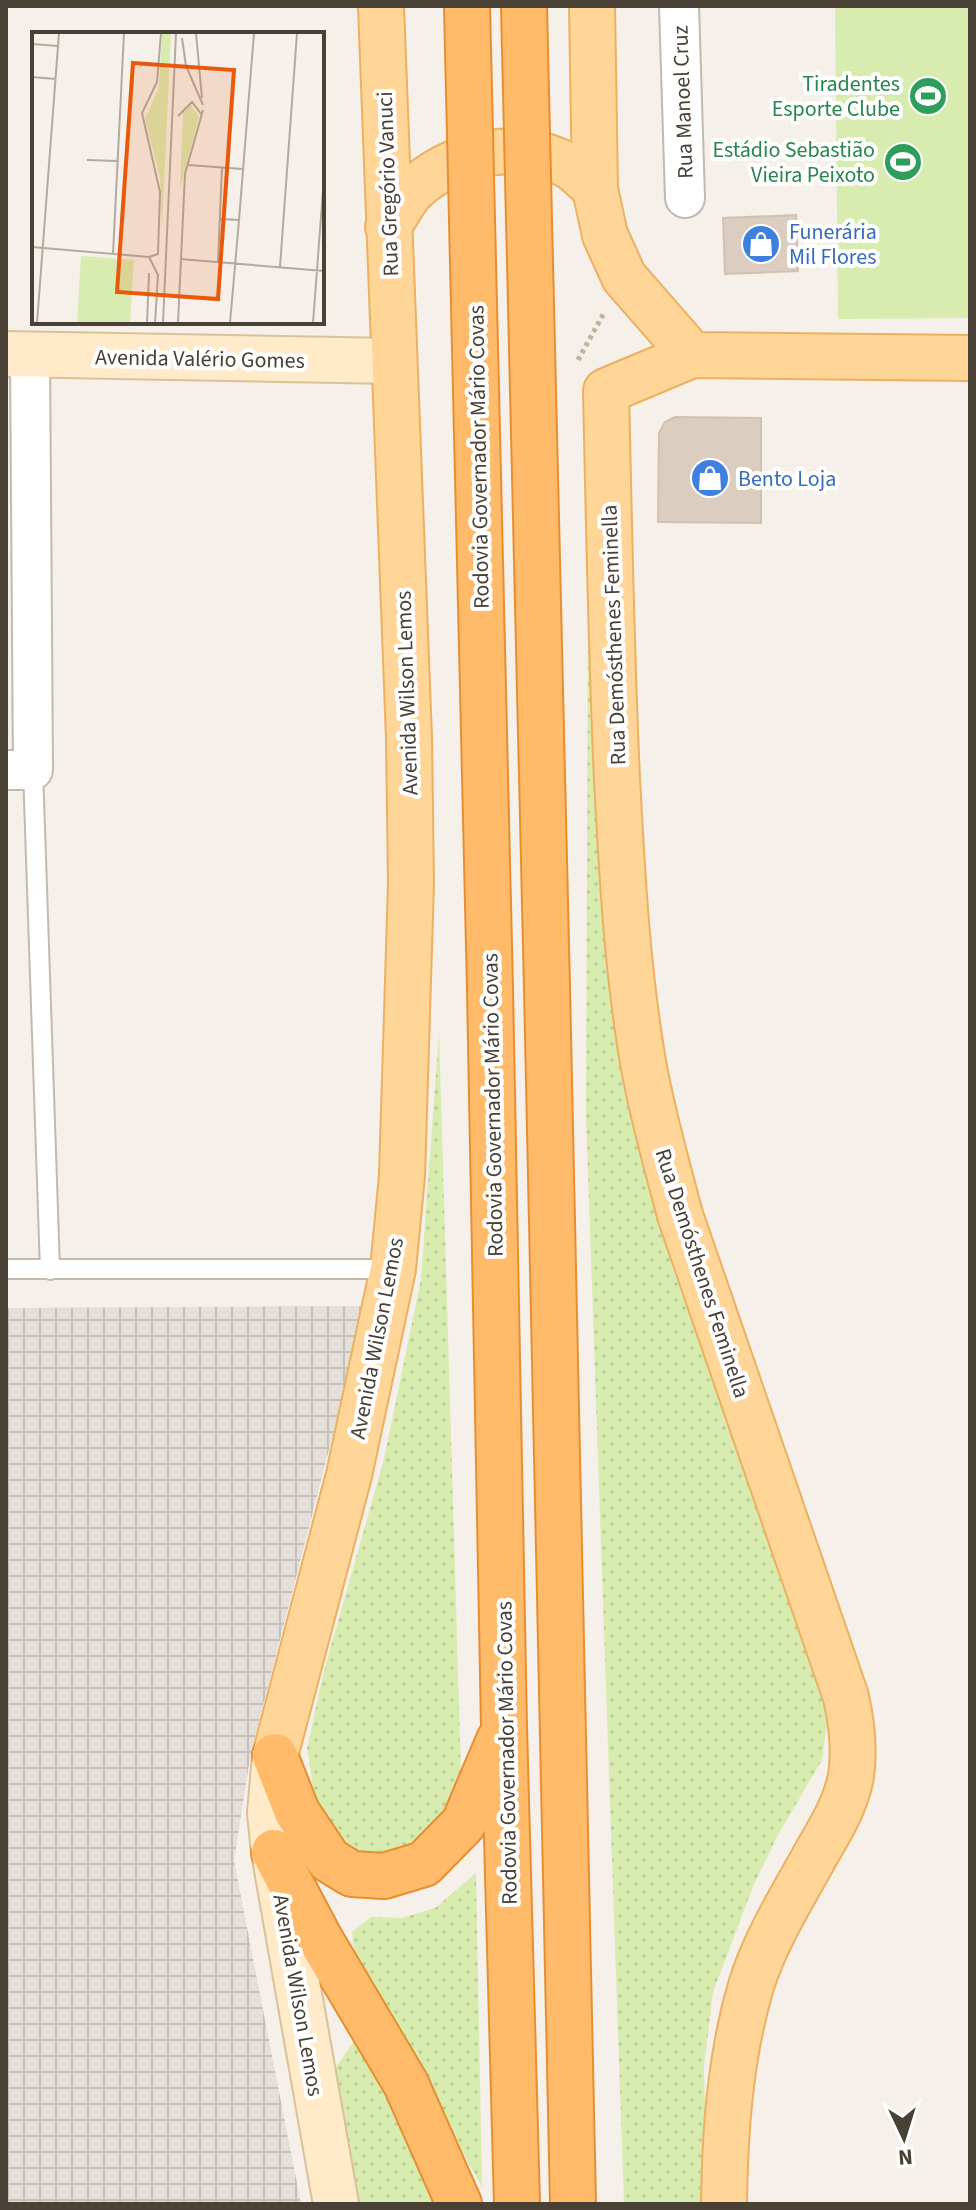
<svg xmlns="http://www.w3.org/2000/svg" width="976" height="2210" viewBox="0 0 976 2210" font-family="'Source Sans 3',sans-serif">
<defs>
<pattern id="industrial-grid" width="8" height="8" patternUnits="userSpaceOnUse" patternTransform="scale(2)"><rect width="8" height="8" fill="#e5dfda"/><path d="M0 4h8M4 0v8" fill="none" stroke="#c6c0bc"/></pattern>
<pattern id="grass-dots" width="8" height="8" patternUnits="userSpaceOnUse" patternTransform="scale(2)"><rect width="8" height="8" fill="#d8ecaf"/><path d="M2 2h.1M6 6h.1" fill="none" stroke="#bbcb97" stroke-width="1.8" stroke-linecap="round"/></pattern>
</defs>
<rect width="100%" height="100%" fill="#f5f0e9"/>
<path fill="url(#industrial-grid)" d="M366,1306L251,1752L234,1861L301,2204H6V1308Z"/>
<path fill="url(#grass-dots)" d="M588,630L617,991L638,1135L671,1264L821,1683L827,1723L822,1760L778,1835L754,1884L713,1992L704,2067L707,2204H624L586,1114Z
M439,1032L461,1774L455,1807L435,1833L401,1852H357L337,1833L315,1799L307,1748L324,1671L384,1459L421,1279Z
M476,1873L482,2187L354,1955L352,1932L371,1917L402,1918L435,1908Z
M358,2035L415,2141L437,2204H360L334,2070Z"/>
<path fill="#d8ecaf" d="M835,6H970V318L838,319Z"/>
<path fill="#dbcdc0" stroke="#d3c1b0" stroke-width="2" d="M796,215L798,271L725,274L723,218Z
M675,417L761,418V523L658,522L659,433L665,422Z"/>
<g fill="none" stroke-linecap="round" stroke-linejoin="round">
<defs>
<path id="lane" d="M33,770L50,1270
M6,1269H393"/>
<path id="street" d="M679,6L685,198
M6,770H33L30,355"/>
<path id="secondary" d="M6,354L394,361
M275,1756L270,1813L274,1852L336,2204"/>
<path id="primary" d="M592,6L595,189L605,235L624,277L692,355
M388,227C396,216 403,201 412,191C452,153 516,138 567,165C577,170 586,181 595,189
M275,1756L349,1475L393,1269L402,1176L411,883L409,738L381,6
M724,2204C725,2131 730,2057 751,1986C765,1940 793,1896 816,1854C830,1830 846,1804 851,1776C855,1749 852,1724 846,1697L680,1215C667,1165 652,1114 643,1062C627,968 622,874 617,779C611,649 609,520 606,391L692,355L970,358"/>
<path id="highway" d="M547,988L573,2204
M490,989L504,1727L517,2204
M275,1756L297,1812L329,1860L352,1874L384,1876L424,1864L464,1823L499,1740
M274,1852L320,1939L406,2084L459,2204"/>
</defs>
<use href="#lane" stroke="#c4b9ad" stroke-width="22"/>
<use href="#street" stroke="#c4b9ad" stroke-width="42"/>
<use href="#secondary" stroke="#dbc198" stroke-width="48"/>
<use href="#primary" stroke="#ebb161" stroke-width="48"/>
<use href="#highway" stroke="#e78e31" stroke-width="48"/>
<path stroke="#c4b19b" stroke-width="5" stroke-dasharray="4 4" stroke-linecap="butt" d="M578,360L604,313"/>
<use href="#lane" stroke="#fff" stroke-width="18"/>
<use href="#street" stroke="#fff" stroke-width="38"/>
<use href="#secondary" stroke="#ffebc9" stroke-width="44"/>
<use href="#primary" stroke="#ffd598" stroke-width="44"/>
<use href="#highway" stroke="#ffbb6a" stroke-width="44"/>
<defs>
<path id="highway-bridge" d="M467,6L490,989
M524,6L547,988"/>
</defs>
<use href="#highway-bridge" stroke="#e78e31" stroke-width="48" stroke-linecap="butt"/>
<use href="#highway-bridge" stroke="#ffbb6a" stroke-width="44"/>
</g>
<defs>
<symbol id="stadium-disc" viewBox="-11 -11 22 22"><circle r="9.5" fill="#2e9e5b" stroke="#fff"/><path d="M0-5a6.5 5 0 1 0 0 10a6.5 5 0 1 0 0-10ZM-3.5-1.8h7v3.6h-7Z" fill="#fff"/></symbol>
<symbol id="shop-disc" viewBox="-11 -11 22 22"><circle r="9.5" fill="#3f7fe0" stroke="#fff"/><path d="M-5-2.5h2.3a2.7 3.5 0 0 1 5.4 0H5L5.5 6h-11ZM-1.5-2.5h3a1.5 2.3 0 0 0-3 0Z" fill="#fff"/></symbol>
</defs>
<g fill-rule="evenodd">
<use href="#stadium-disc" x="906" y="74" width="44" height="44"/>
<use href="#stadium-disc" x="881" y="140" width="44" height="44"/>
<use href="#shop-disc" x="739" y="222" width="44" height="44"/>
<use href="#shop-disc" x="688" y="456" width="44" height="44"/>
</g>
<g text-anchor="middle" stroke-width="8" stroke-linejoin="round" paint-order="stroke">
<g font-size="22" fill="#27864d" stroke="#fff" text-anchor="end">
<text x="900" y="91">Tiradentes<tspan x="900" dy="25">Esporte Clube</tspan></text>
<text x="875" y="157">Estádio Sebastião<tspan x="875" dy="25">Vieira Peixoto</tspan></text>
</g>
<g font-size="22" fill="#494036" stroke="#fff">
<text transform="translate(682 102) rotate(-92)" y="8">Rua Manoel Cruz</text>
<text transform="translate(387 184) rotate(-92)" y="8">Rua Gregório Vanuci</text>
<text transform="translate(200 358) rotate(1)" y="8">Avenida Valério Gomes</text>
<text transform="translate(478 457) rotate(-91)" y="8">Rodovia Governador Mário Covas</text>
<text transform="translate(613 635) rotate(-92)" y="8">Rua Demósthenes Feminella</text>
<text transform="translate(406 693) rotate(-92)" y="8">Avenida Wilson Lemos</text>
<text transform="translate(492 1105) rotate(-91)" y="8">Rodovia Governador Mário Covas</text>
<text transform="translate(703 1273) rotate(72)" y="8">Rua Demósthenes Feminella</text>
<text transform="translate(376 1338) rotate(-79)" y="8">Avenida Wilson Lemos</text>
<text transform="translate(506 1753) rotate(-91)" y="8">Rodovia Governador Mário Covas</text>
<text transform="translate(299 1995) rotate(80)" y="8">Avenida Wilson Lemos</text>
</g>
<g font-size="22" fill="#366cbe" stroke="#fff" text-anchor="start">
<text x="789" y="239">Funerária<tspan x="789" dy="25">Mil Flores</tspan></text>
<text x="738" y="486">Bento Loja</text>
</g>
</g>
<g transform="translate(32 32)">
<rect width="292" height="292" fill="#f5f0e9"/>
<path d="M130,1H139L130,197L128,145L113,87L127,55ZM158,72L167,84L148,157L151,80Z" fill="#d8ecaf"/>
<path d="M49,224L102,228L98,291H45Z" fill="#d8ecaf"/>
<path fill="none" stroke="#b0aaa1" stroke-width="2" d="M164,1L170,66M150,6L154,34L171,73M0,12L26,14M0,45L24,47M146,84L160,70L170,83M55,128L86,129M156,133L211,137M188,187L207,188L222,1M0,215L117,225M81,222L92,1M117,225L126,222L128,160L110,81L125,50L129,1M117,225L126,243L123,291M148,227L292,239M186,230L190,135M248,235L265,1M5,291L27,1M115,291L117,241M131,291L144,1M146,291L153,142L171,78M198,291L207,188M281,291L292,145"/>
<path fill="#e8590c" fill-opacity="0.15" stroke="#e8590c" stroke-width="4" d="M101,31L202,38L186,267L85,260Z"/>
<rect width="292" height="292" fill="none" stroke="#494036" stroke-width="4"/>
</g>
<rect width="976" height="2210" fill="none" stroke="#494036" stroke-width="16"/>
<g transform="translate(904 2138) rotate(176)" stroke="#ffffff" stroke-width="6" paint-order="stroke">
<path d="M0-6L14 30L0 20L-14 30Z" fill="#494036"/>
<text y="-12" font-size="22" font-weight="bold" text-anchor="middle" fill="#494036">N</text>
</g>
</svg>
